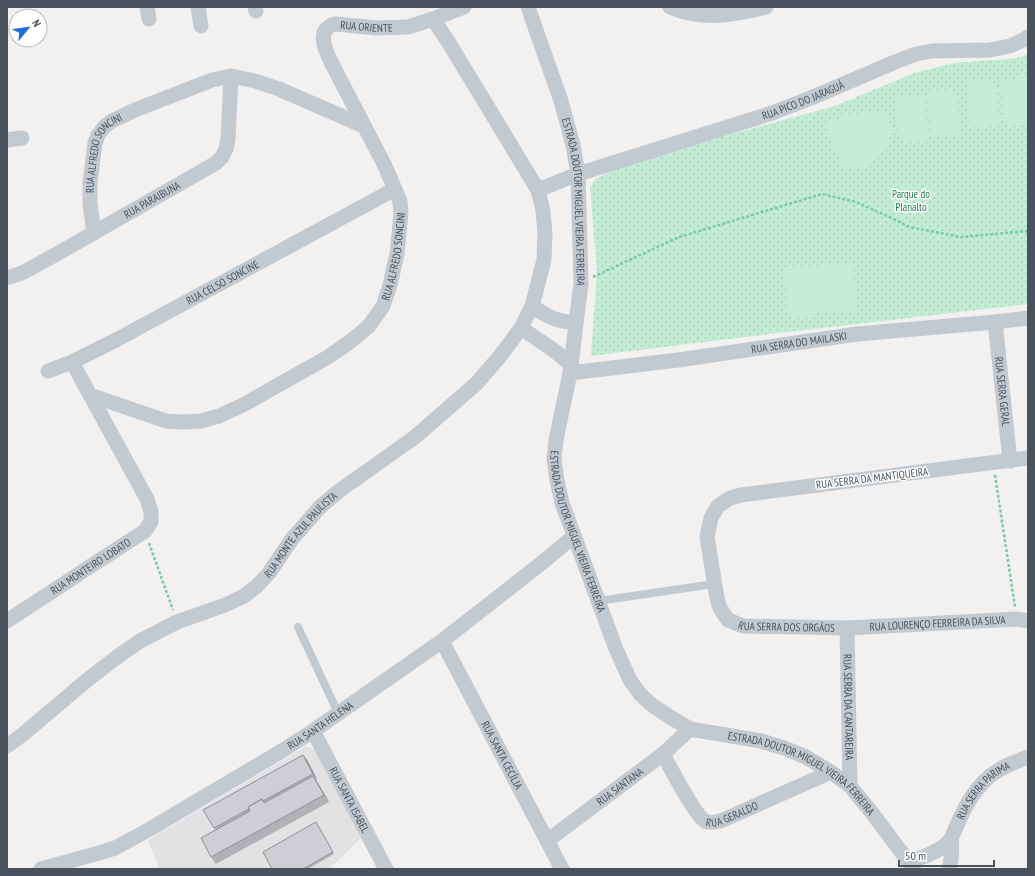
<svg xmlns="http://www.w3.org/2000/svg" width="1035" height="876" viewBox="0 0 1035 876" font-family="'PT Sans Narrow',sans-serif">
<defs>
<pattern id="park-dots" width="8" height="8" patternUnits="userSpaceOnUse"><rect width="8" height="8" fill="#c2edd4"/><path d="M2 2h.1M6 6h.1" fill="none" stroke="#a8cdb8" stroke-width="1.8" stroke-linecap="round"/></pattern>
</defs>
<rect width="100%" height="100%" fill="#f3f0f0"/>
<path fill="#e3e2e2" d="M305,747L316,749L362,837L329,869H159L148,840Z"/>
<path fill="url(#park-dots)" d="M1028,54V304L762,335L591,356L597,272L590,188L594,180L610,172L698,143L835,106L914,73L954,63L1018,58Z"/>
<path fill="#c2edd4" d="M1028,77V122L1006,124L1000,79Z
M994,80L999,124L971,127L966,82Z
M956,90L960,135L933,138L927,93Z
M923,94L928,138L900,142L894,96Z
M870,111L883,114L890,119L891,134L888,149L881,151L877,158L870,163L857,169L844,166L837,154L828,131L830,122L843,116L853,114L861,115Z
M852,263L857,310L789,317L785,270Z"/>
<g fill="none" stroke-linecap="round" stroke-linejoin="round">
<path stroke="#7bcaa7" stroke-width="2.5" stroke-dasharray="3 2" stroke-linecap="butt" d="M593,277L679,237L822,194L856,202L896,220L909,227L961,237L1028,231
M995,475L1015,607
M149,543L173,610"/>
<path stroke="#c2cad1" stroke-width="8" d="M598,601L714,584
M298,627L338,713"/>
<g stroke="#c2cad1" stroke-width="15">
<path d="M147,7L149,19"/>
<path d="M198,7L201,26"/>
<path d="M255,7L256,11"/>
<path id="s1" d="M528,7L561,101L573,145L578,174L581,283L570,373L556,440L554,459L557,480L562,503L616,649L630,680L640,694L652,705L670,717L690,729L761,741L784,748L806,757L831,772L850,786L872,813L914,869"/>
<path d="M670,7C701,21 735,15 766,7"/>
<path d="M7,140L22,138"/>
<path id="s2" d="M538,190L578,174L772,113L811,98L895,62L916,54L932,51L990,50L1010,46L1023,40L1028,37"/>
<path id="s3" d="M94,233L90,203V183L95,143L98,135L105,126L112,121L135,110L212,80L231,76L255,81L279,89L364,126"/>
<path id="s4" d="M7,278L22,273L55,255L216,163L222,157L226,149L228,139L231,76"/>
<path d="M532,306C548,317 555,321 576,323"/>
<path id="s5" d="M995,322L1010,461"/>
<path d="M521,328L552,349L571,364"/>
<path id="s6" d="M48,371L72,362L116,340L395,189"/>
<path id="s7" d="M570,373L678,360L857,334L995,322L1028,318"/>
<path id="s8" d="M90,395L166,421L183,422L201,421L219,416L243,405L280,384L328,357L351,341L369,326L383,306L390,285L397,254L401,213L400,201L385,166L331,62C327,53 317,34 329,27C330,25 333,25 335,24L377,28L408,27L433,19L464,7"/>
<path id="s9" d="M1028,458L741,495L730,498L718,506L711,518L707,537L717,598L720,608L728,620L743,626L847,628L1017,619L1028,621"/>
<path id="s10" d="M7,621L97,562L145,531L151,522V512L147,499L72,362"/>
<path id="s11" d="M847,628L850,786"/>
<path id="s12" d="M442,641L562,869"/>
<path id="s13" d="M313,731L386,869"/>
<path id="s14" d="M7,746L22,735L86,681L117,657L140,641L177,622L225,605L244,596L257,586L269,573L292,539L320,507L339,491L415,437L477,383L501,355L521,328L532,306L544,260L545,234L543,211L538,190L449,43L433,19"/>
<path id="s15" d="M663,754C670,767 694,814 705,821C710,824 717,822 723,820L831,772"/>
<path id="s16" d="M547,841L663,754L690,729"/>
<path id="s17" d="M909,862C923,857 942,851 951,839C961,815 970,793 990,776C1001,767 1015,762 1028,757"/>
<path id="s18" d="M41,869L99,853L115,848L150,829L280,752L313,731L442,641L543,562L574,536"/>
<path d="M949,869C952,859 952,849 951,839"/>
</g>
</g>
<path fill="#b0b2b6" d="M303,755L307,760L317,779L316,780L329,802L216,864L211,857L215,830L214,828Z
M316,822L334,854L308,869H272Z"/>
<path fill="#909194" d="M303,755L307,760L317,779L313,774Z
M313,776L318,783L329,802L324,795Z"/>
<path fill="#cdcfd4" stroke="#909194" d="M303,755L313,774L263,801L262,799L248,807L249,809L214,828L203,810Z
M313,776L324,795L211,857L201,838L250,811L248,807L262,799L264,803Z
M316,822L333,852L303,869H272L263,852Z"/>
<g text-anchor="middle" stroke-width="3" stroke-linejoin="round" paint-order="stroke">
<g font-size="11" fill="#49535d" stroke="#fff">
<text dy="4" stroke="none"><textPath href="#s8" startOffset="673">RUA ORIENTE</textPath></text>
<text dy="4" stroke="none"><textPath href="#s2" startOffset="280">RUA PICO DO JARAGUÁ</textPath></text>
<text dy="4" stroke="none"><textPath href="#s3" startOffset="85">RUA ALFREDO SONCINI</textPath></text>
<text dy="4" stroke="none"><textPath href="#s4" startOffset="165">RUA PARAIBUNA</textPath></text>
<text dy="4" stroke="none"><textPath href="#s1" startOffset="202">ESTRADA DOUTOR MIGUEL VIEIRA FERREIRA</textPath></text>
<text dy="4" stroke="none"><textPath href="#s8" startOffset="385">RUA ALFREDO SONCINI</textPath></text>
<text dy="4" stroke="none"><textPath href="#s6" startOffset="196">RUA CELSO SONCINE</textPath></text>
<text dy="4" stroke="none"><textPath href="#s7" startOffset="231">RUA SERRA DO MAILASKI</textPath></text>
<text dy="4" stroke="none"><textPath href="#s5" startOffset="70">RUA SERRA GERAL</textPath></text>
<text transform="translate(872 478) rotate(-7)" y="4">RUA SERRA DA MANTIQUEIRA</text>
<text dy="4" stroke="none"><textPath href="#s1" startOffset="538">ESTRADA DOUTOR MIGUEL VIEIRA FERREIRA</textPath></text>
<text dy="4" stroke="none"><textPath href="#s14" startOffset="367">RUA MONTE AZUL PAULISTA</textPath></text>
<text dy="4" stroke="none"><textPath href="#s10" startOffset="100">RUA MONTEIRO LOBATO</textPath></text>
<text dy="4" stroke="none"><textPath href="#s9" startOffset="646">RUA LOURENÇO FERREIRA DA SILVA</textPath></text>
<text dy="4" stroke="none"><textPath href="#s9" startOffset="495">RUA SERRA DOS ORGÃOS</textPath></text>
<text dy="4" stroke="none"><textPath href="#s11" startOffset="79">RUA SERRA DA CANTAREIRA</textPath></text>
<text dy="4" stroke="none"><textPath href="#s18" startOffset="316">RUA SANTA HELENA</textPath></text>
<text dy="4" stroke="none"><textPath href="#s12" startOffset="129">RUA SANTA CECÍLIA</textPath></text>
<text dy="4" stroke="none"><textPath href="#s1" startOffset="898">ESTRADA DOUTOR MIGUEL VIEIRA FERREIRA</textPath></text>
<text dy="4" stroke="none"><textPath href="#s16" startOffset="91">RUA SANTANA</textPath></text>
<text dy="4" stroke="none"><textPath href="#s17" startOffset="108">RUA SERRA PARIMA</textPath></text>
<text dy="4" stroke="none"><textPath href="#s13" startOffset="78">RUA SANTA ISABEL</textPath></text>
<text dy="4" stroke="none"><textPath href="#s15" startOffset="108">RUA GERALDO</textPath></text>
</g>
<g font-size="11" fill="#1c7b50" stroke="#fff">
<text x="911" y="198">Parque do<tspan x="911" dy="13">Planalto</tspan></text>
</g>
</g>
<rect width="1035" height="876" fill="none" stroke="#49535d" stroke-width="16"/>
<g transform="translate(28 28) rotate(61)"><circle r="19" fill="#ffffff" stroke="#b6babe"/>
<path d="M0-3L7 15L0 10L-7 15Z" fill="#236bda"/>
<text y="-6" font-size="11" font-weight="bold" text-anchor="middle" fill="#49535d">N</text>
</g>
<path d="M899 860v6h95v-6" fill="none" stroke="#49535d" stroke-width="2"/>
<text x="905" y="860" font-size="12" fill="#49535d" stroke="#ffffff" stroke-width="3" paint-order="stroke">50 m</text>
</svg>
